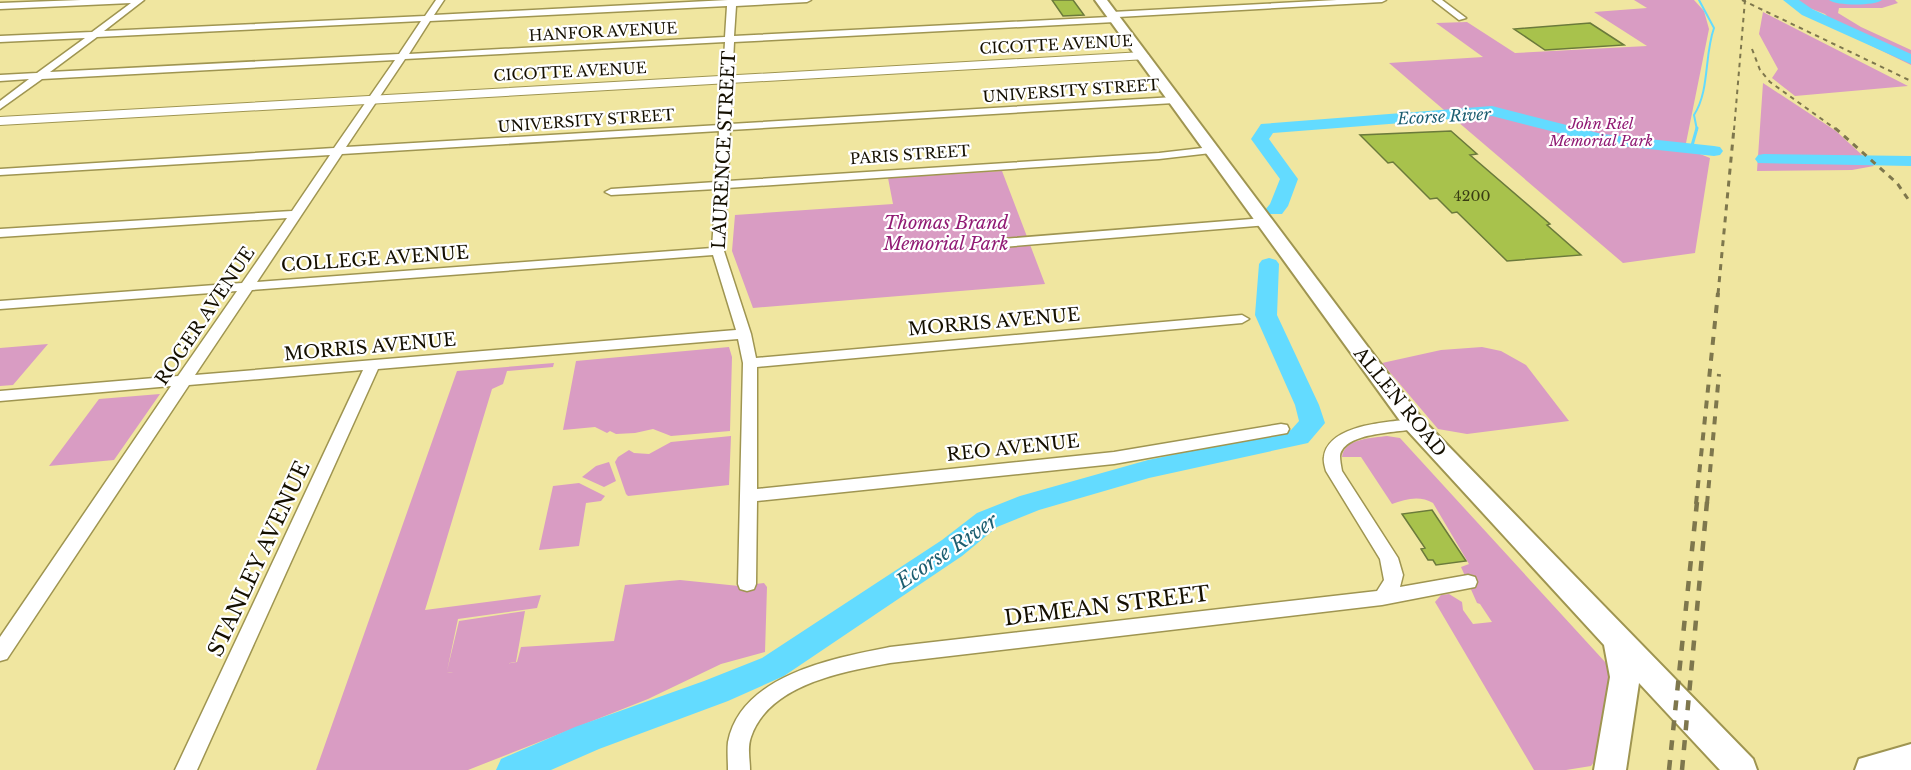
<svg xmlns="http://www.w3.org/2000/svg" width="1911" height="770" viewBox="0 0 1911 770" font-family="'Libre Baskerville',serif">
<rect width="100%" height="100%" fill="#f0e6a0"/>
<path fill="#d99cc3" d="M1634,0H1694L1704,11L1709,29L1685,148L1710,158L1695,253L1623,263L1389,63L1483,57L1436,23L1467,22L1515,53L1647,46L1594,12L1647,8Z
M1788,0H1895L1898,3L1882,8H1839L1838,13L1861,27L1911,50V65L1841,31L1825,14Z
M1763,12L1908,86L1795,96L1772,78L1778,69L1759,34Z
M1763,83L1836,131L1874,166L1852,170L1757,171Z
M1002,171L1045,284L753,308L732,251L735,215L893,204L888,178Z
M48,344L13,385L0,386V348Z
M729,347L732,357L730,431L671,436L653,429L635,433L616,434L610,431L607,433L595,427L563,430L576,361Z
M1482,347L1501,351L1526,365L1569,421L1467,434L1438,429L1382,363L1441,350Z
M554,363L553,367L507,371L503,384L492,389L425,610L541,595L537,608L458,619L447,671L459,621L525,611L516,662L447,673L517,662L521,647L614,641L625,585L680,580L739,586L764,583L767,587L765,652L721,664L648,699L468,770H316L457,371Z
M160,394L114,460L49,466L99,399Z
M731,436L729,485L628,496L626,494L615,462L618,457L629,450L634,453L649,454L671,442Z
M1387,436L1400,438L1606,663L1610,674L1595,761L1591,766L1566,770H1534L1435,602L1441,595L1449,594L1462,602L1463,610L1473,624L1492,622L1480,604L1477,603L1461,567L1469,564L1433,503C1420,495 1405,499 1392,504L1361,457H1342C1344,438 1373,438 1387,436Z
M609,462L616,481L604,487L582,477L596,466Z
M579,483L605,496L601,501L586,503L579,546L539,550L553,486Z"/>
<g fill="none" stroke-linecap="round" stroke-linejoin="round">
<path stroke="#63dbff" stroke-width="2" d="M1697,130L1694,115C1710,90 1704,56 1714,28L1699,0"/>
<path stroke="#63dbff" stroke-width="3" d="M1691,149L1697,128"/>
<path fill="#63dbff" fill-rule="evenodd" d="M1783,0H1799L1812,9L1911,54V64L1802,15Z
M1829,0H1882C1875,6 1836,6 1829,0Z
M1492,106L1602,134L1714,146L1720,147L1723,151L1720,155L1714,156L1602,144L1492,116L1273,133L1269,139L1298,179L1288,206L1282,214H1268L1265,210L1270,204L1280,179L1251,139L1261,124Z
M1764,154L1911,156V166L1758,163L1755,159L1758,155Z
M1269,258L1276,260L1279,264L1277,315L1319,405L1325,423L1308,443L1149,478L1039,510L997,527L962,556L784,676L728,701L599,749L551,770H496L501,759L575,727L704,681L762,658L942,540L977,513L1020,496L1148,460L1291,430L1299,421L1295,405L1255,315L1259,264L1262,260Z"/>
</g>
<path fill="#a8c24c" stroke="#6b7a3b" stroke-width="1.5" d="M1052,0H1073L1084,15L1063,16Z
M1590,23L1624,45L1545,50L1514,29Z
M1451,131L1477,154L1470,155L1550,224L1547,225L1581,255L1507,261L1457,212L1452,213L1437,198L1430,199L1393,162L1388,163L1360,135Z
M1432,510L1466,561L1436,565L1433,560H1428L1421,549L1425,548L1402,514Z"/>
<g fill="none" stroke-linecap="round" stroke-linejoin="round">
<defs>
<path id="minor" d="M81,0H144L104,31L425,16L436,0H444L434,15L728,0H811L807,2L736,6L734,36L1109,17V13L1112,12L1337,0H1386L1382,2L1118,17V21L1115,22L734,42L730,124L1174,97L1179,100L1174,103L730,130L728,181L1159,153L1211,147L1216,150L1211,153L1159,159L727,188L724,251L751,334L756,358L1242,315L1249,319L1242,323L757,367V489L1114,452L1281,424L1287,425L1289,429L1287,433L1114,464L757,501L756,584L754,589L747,591L740,589L738,584L743,363L738,339L378,369L197,770H175L363,370L189,385L7,659L0,661V637L171,386L0,401V391L178,376L237,291L0,309V301L242,283L287,218L0,237V229L292,211L330,155L0,175V169L334,148L395,60L42,79L0,109V101L29,79L0,81V75L37,73L85,38L0,42V36L92,32L131,3L0,9V3ZM727,6L725,37L409,54L430,21ZM421,21L399,54L50,72L97,37ZM725,42L720,125L346,147L405,59ZM719,131L716,182L611,189L605,192L611,195L716,189L712,248L257,282L342,154ZM713,255L736,330L195,375L252,290Z
M1433,0H1442L1466,18L1459,20Z
M1264,218L1268,219V225L1002,247L996,243L1002,239Z
M1414,419L1420,420L1422,424L1420,428C1401,433 1344,431 1340,456C1340,460 1341,466 1342,471L1398,558L1403,575L1400,587L1468,575L1475,577L1477,582L1475,587L1382,605L890,663C843,672 769,684 751,737C747,748 750,759 750,770H728C728,761 727,751 728,742C741,675 834,658 890,647L1377,591L1384,580L1380,559L1326,471C1325,467 1323,461 1324,457C1328,424 1389,422 1414,419Z"/>
<path id="tertiary" d="M1143,52L1149,56L1147,59L0,125V117Z"/>
<path id="secondary" d="M1095,0H1107L1422,419L1753,759L1757,770H1720L1639,683L1626,770H1594L1610,677L1604,645L1406,429Z
M1911,744V770H1855L1859,759Z"/>
</defs>
<use href="#minor" stroke="#9f9551" stroke-width="3"/>
<use href="#tertiary" stroke="#9f9551" stroke-width="2"/>
<use href="#secondary" stroke="#9f9551" stroke-width="4"/>
<use href="#minor" fill="#fff" fill-rule="evenodd"/>
<use href="#tertiary" fill="#fff" fill-rule="evenodd"/>
<use href="#secondary" fill="#fff" fill-rule="evenodd"/>
<path stroke="#7e774d" stroke-width="2" stroke-dasharray="4.5 4.5" stroke-linecap="butt" d="M1742,0L1911,81
M1752,49L1760,70L1770,82L1837,130
M1734,130L1745,0"/>
<path stroke="#7e774d" stroke-width="3" stroke-dasharray="6 6" stroke-linecap="butt" d="M1835,128L1897,183L1908,199
M1718,294L1734,128"/>
<path stroke="#7e774d" stroke-width="4" stroke-dasharray="8 8" stroke-linecap="butt" d="M1696,504L1718,293
M1707,504L1719,374"/>
<path stroke="#7e774d" stroke-width="4.5" stroke-dasharray="10 10" stroke-linecap="butt" d="M1669,770L1697,502
M1682,770L1707,502"/>
</g>
<g text-anchor="middle" stroke-width="4.5" stroke-linejoin="round" paint-order="stroke">
<g font-size="14" fill="#393c13">
<text x="1472" y="201">4200</text>
</g>
<g font-size="15" fill="#140f00" stroke="#fff">
<text transform="translate(603 32) rotate(-3)" y="5">HANFOR AVENUE</text>
<text transform="translate(1056 45) rotate(-3)" y="5">CICOTTE AVENUE</text>
<text transform="translate(570 72) rotate(-3)" y="5">CICOTTE AVENUE</text>
<text transform="translate(1071 91) rotate(-4)" y="5">UNIVERSITY STREET</text>
<text transform="translate(586 121) rotate(-4)" y="5">UNIVERSITY STREET</text>
<text transform="translate(910 155) rotate(-4)" y="5">PARIS STREET</text>
</g>
<g font-size="15" font-style="italic" fill="#911b74" stroke="#fff">
<text x="1601" y="129">John Riel<tspan x="1601" dy="17">Memorial Park</tspan></text>
</g>
<g font-size="16" font-style="italic" fill="#1c5e71" stroke="#fff">
<text transform="translate(1444 116) rotate(-3)" y="6">Ecorse River</text>
</g>
<g font-size="18" fill="#140f00" stroke="#fff">
<text transform="translate(724 150) rotate(-87)" y="6">LAURENCE STREET</text>
<text transform="translate(375 259) rotate(-4)" y="6">COLLEGE AVENUE</text>
<text transform="translate(205 316) rotate(-56)" y="6">ROGER AVENUE</text>
<text transform="translate(994 322) rotate(-5)" y="6">MORRIS AVENUE</text>
<text transform="translate(370 347) rotate(-5)" y="6">MORRIS AVENUE</text>
<text transform="translate(1400 402) rotate(51)" y="6">ALLEN ROAD</text>
<text transform="translate(1013 448) rotate(-6)" y="6">REO AVENUE</text>
</g>
<g font-size="18" font-style="italic" fill="#911b74" stroke="#fff">
<text x="946" y="229">Thomas Brand<tspan x="946" dy="21">Memorial Park</tspan></text>
</g>
<g font-size="20" font-style="italic" fill="#1c5e71" stroke="#fff">
<text transform="translate(947 551) rotate(-34)" y="7">Ecorse River</text>
</g>
<g font-size="21" fill="#140f00" stroke="#fff">
<text transform="translate(259 559) rotate(-65)" y="7">STANLEY AVENUE</text>
<text transform="translate(1107 606) rotate(-7)" y="7">DEMEAN STREET</text>
</g>
</g>
</svg>
